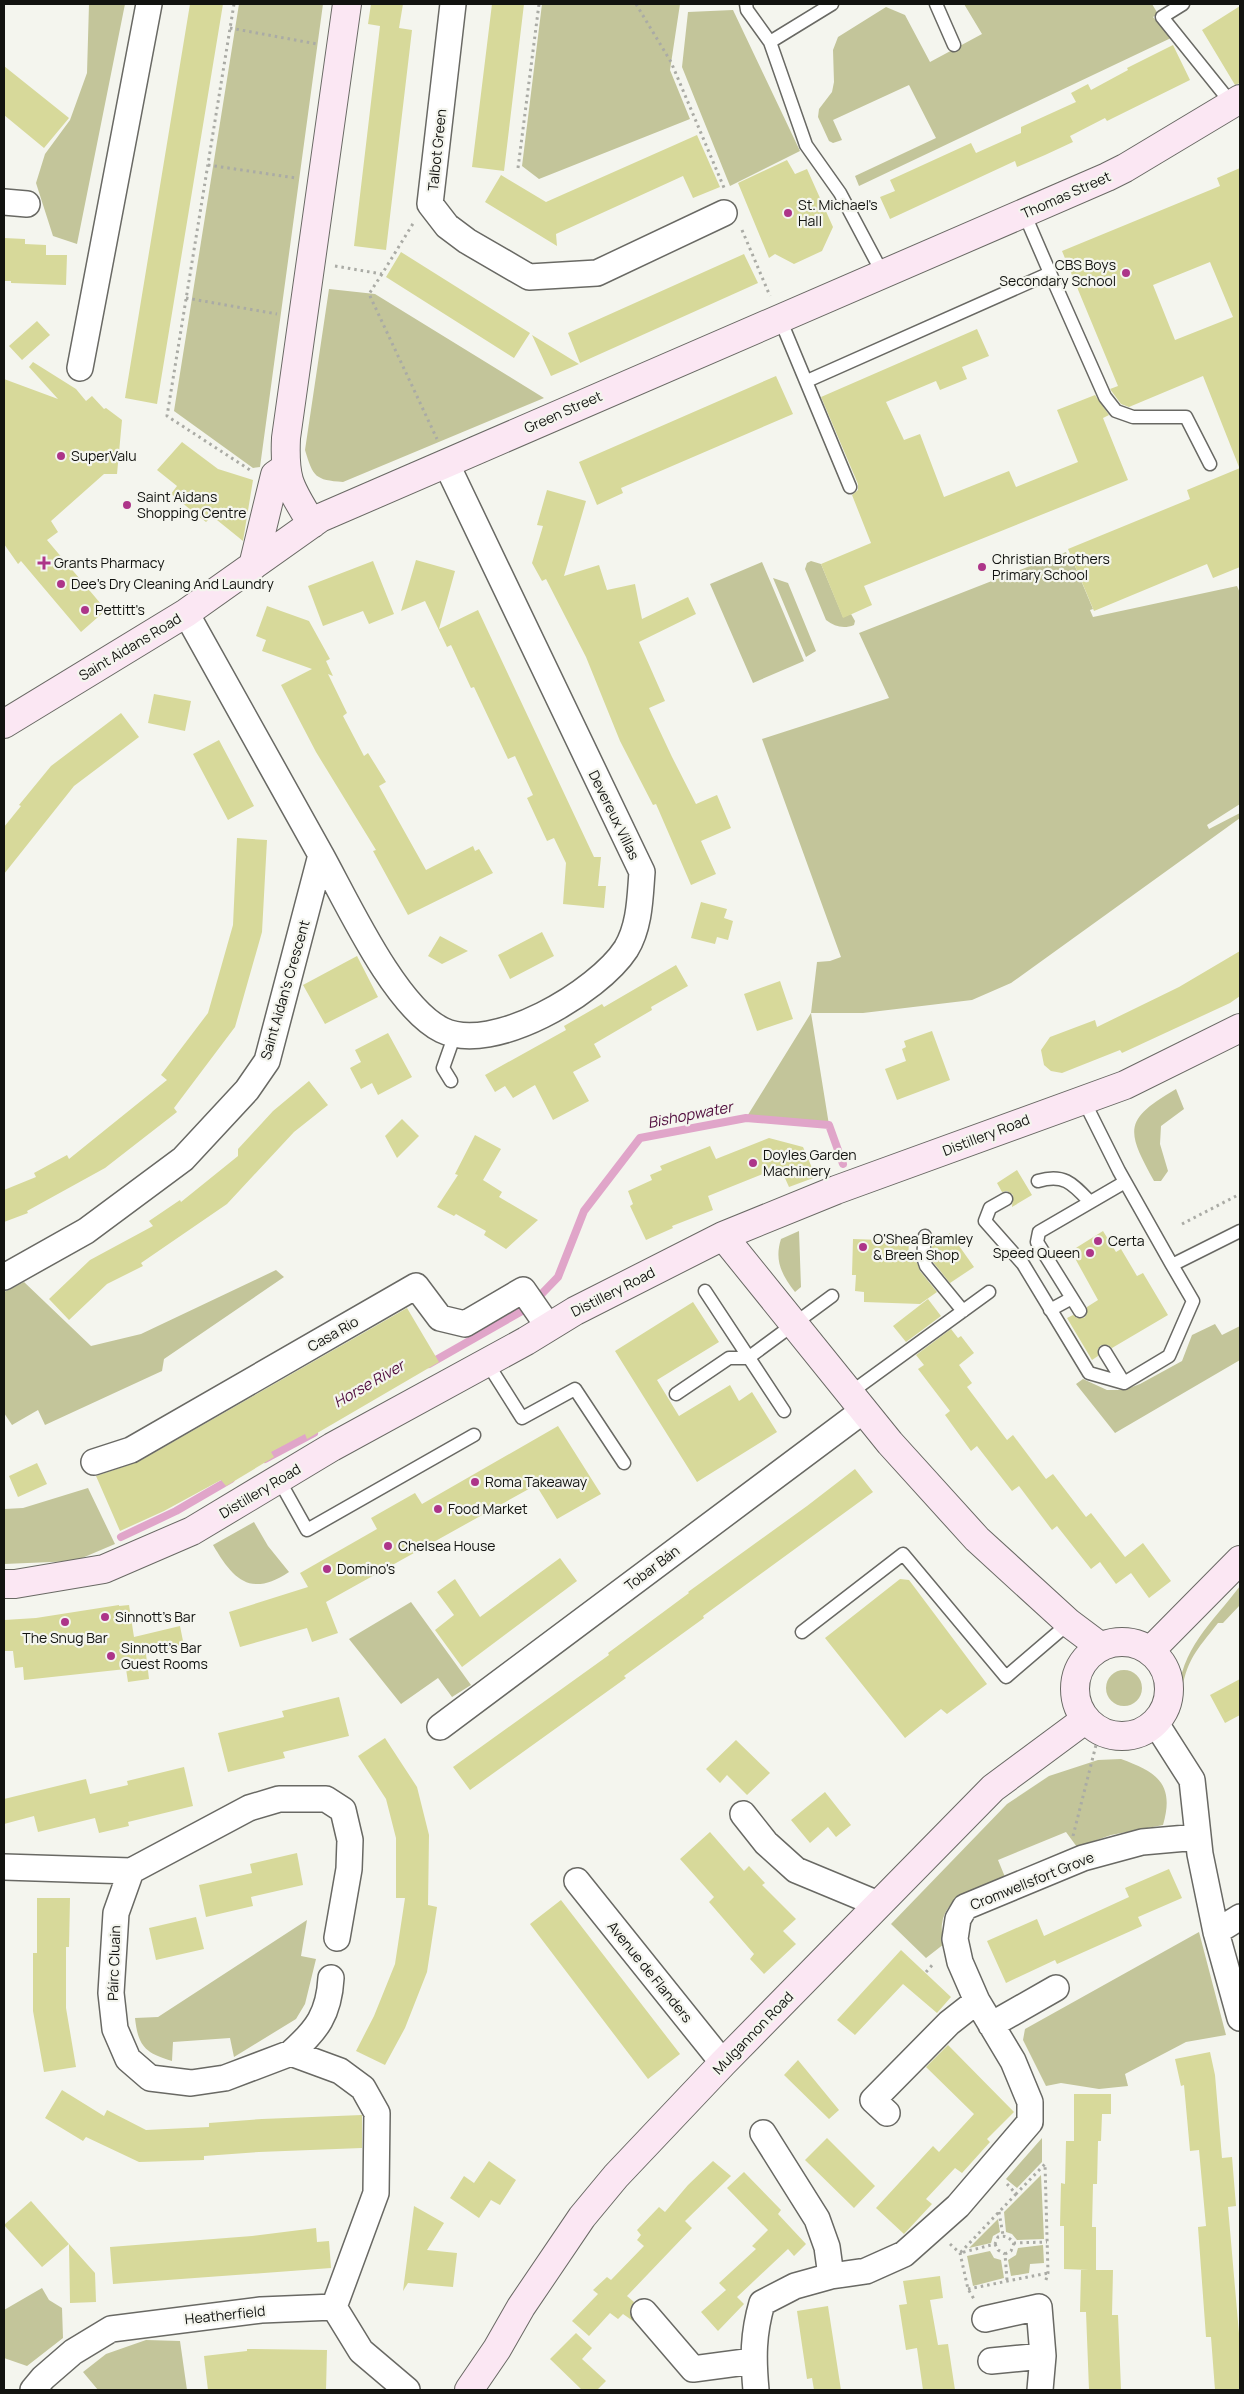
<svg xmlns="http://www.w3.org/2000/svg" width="1244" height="2394" viewBox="0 0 1244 2394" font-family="Manrope,sans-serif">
<rect width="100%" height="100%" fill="#f4f5ee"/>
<path fill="#c3c59a" d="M89,4H125L77,244L53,236L36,183L45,154L70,120L87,73Z
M239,4H323L260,467L253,468L174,411Z
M542,4H680L670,70L690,119L539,179L522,166Z
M964,4H1152L1158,14L1153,17L1171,38L859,186L855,176L936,138L909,85L833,120L842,140L833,143L829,141L818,117L819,109L832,92L834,82L833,50L838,37L886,7L905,15L930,62L982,34Z
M733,10L800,151L730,186L682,67L688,12Z
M329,289L375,294L544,398L343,482C315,480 313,477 305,450Z
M1066,552L1069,560L1072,559L1093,609L1090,610L1093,617L1237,586L1240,593V804L1207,825L1209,829L1240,813V818L1011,983L972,1000L863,1013H811L829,1125L746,1118L811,1013L817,962L830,961L841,957L762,739L889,698L859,633Z
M811,561L821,564L843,617L851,614L855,621L854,625C844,629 835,627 826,620L805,569L807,563Z
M762,562L804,661L753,683L710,584Z
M773,578L788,583L816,651L806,657Z
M1176,1089L1184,1109L1161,1126L1160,1144L1168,1171L1161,1181H1154C1126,1130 1123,1120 1176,1089Z
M799,1231L801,1287L795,1292C782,1275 774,1261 781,1239Z
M276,1270L284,1277L164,1359L162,1371L45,1425L38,1410L12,1425L4,1413V1292L24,1282L91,1346L141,1334Z
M1215,1324L1222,1335L1240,1326V1360L1115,1433L1076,1384L1083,1379L1107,1390H1124L1140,1384L1182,1361L1192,1335Z
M88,1488L115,1544L75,1561L4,1564V1509L23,1508Z
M254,1522L268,1546L289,1572C250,1598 233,1579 213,1545Z
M1240,1586V1605L1223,1623H1218C1196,1651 1186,1660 1181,1696L1178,1698C1180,1649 1212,1623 1240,1586Z
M411,1602L471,1685L452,1697L438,1678L401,1704L349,1639Z
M1106 1688a18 18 0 1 1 36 0a18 18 0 1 1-36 0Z
M1121,1759C1157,1772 1175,1784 1163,1825L1111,1835L1077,1847L1066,1832L998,1860L1005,1877C981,1887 946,1894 942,1924C941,1930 943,1938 944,1944L926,1958L891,1924L1007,1804L1049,1776L1098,1760Z
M307,1920L301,1956L316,1959L305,2004L296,2019L234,2057L230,2038L173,2042L172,2061C145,2053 138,2046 135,2018L158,2017Z
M1199,1932L1226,2035L1186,2042L1125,2074L1128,2086L1099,2089L1061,2083L1046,2086L1023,2040L1025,2029Z
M1042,2138V2162L1017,2188L1006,2179Z
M1041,2175L1044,2239L1017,2240L1012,2234L1006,2232L1004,2212Z
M998,2219L1000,2232L993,2236L991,2243L969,2248Z
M1043,2245L1044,2263L1030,2264L1029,2273L1011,2276L1008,2260L1016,2255L1018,2248Z
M990,2251L994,2258L1001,2260L1004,2278L973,2286L967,2256Z
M42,2288L49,2300L62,2308L63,2338L27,2366L4,2358V2310Z
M146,2340L180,2341L187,2390H98L83,2372L106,2354Z"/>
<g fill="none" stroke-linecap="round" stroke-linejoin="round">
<path stroke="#e0a5c9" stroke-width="8" d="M429,1364L529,1307L558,1277L584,1211L640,1138L746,1118L829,1125L843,1164
M265,1459L314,1433
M121,1537L176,1511L231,1479"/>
</g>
<path fill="#d7d99a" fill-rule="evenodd" d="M190,4H223L157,404L125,398Z
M371,4H403L399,28L412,30L386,250L354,246L380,26L368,24Z
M492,4H524L504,171L472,167Z
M1240,6V83L1235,85L1202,30Z
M1173,45L1190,80L1107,121L1105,118L1070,136L1073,142L1045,155L1017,167L1015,161L890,219L880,197L895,191L890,180L971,143L976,153L1021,133V127L1076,102L1071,93L1088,84L1091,90L1128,70L1127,68Z
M4,66L69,118L44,148L4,115Z
M697,135L720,187L693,198L683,176L556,234L557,246L485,202L501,175L546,202Z
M787,160L795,174L807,169L833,227L822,251L794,264L775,254L769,258L738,183Z
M1240,168V467H1239L1203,376L1129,407L1121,404L1110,389L1118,386L1062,251L1220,186L1217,178ZM1210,262L1233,317L1175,340L1153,285Z
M4,238L25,239V244L46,245V255H67L66,285L11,283V281H4Z
M401,252L530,333L514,358L386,277Z
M744,254L758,283L580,363L568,333Z
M37,321L50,335L22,360L9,346Z
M977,329L989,356L962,367L967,379L940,390L936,381L886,402L904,440L920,434L944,497L1009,471L1016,487L1078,462L1057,410L1095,395L1109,415L1103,418L1128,480L864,586L872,605L843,618L821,564L871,543L852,495L858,490V484L821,397Z
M532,335L579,364L551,376Z
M33,362L76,389L86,401L92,396L104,409L106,408L122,420L117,474H104L51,521L58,532L47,540L106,610L81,632L21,561L18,564L4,544V379L58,399L29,367Z
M776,376L793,414L621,488L623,493L597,505L579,462Z
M182,442L218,469L253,480L243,541L212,516L206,522L171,494L177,486L157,470Z
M1240,468V567L1213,578L1207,564L1094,611L1068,549L1190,499L1187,490Z
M547,490L586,501L564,576L599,565L607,590L635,584L642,619L688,597L696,614L639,642L665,701L649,708L672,757L696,804L717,795L731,828L701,841L716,874L691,885L656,804L653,805L620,741L586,657L546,579L542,581L532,563L543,526L537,525Z
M416,560L455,571L439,629L478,610L594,857H601L598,886H606L604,908L563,904L566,863L554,838L547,841L527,798L533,795L515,756L508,759L474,687L471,688L451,645L447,647L425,601L401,611Z
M373,561L394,614L369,624L363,611L323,626L308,586Z
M267,606L309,621L330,659L326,661L333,676L328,674L347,713L343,716L364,756L368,753L386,782L379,786L426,870L473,846L475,851L479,849L493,873L408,915L373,851L376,850L316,752L281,685L312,669L262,651L266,640L256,636Z
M154,694L191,701L185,731L148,723Z
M121,713L139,737L74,786L4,874V827L21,806L19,805L51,766Z
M219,740L254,806L228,820L193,754Z
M237,838L267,840L262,932L235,1027L174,1108L177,1112L105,1168L27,1211L28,1213L4,1222V1190L36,1177L34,1173L67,1155L69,1159L167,1080L161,1075L208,1013L233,925Z
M701,902L727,909L724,918L733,921L728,940L717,937L715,944L691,938Z
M542,932L554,956L510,979L498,955Z
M440,936L468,951L442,964L428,956Z
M1240,951V996L1230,1003L1122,1053L1120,1050L1062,1073L1051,1071L1044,1065L1041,1050L1050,1037L1095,1020L1097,1027L1179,987Z
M357,956L378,997L325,1024L303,985Z
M676,965L688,986L651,1007L652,1010L594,1044L601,1057L573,1072L589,1101L553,1120L535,1085L513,1098L505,1086L495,1092L485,1075L566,1030L564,1026L602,1004L604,1007Z
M780,981L793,1019L757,1031L744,994Z
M932,1031L950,1080L897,1100L885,1069L906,1061L902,1049L906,1047L904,1041Z
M388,1033L412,1077L378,1095L372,1083L361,1089L350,1068L361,1062L355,1050Z
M309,1081L328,1105L294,1132L227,1204L141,1263L143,1266L107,1284L69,1320L49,1299L90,1260L153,1226L149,1221L180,1200L181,1202L238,1156V1149L273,1111Z
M402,1119L419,1136L397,1158L385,1136Z
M475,1135L501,1149L483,1180L502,1192L499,1197L538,1220L506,1249L484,1235L486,1231L456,1214L454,1216L437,1207L458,1175L455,1174Z
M769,1138L803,1147L816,1177L789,1187L780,1167L708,1196L713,1210L672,1226L673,1228L646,1240L630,1206L633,1204L628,1191L652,1180L650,1175L662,1170L660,1166L710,1146L716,1159Z
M1017,1170L1032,1195L1012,1207L1013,1195L1007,1191L1002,1192L997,1183Z
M1103,1231L1116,1252L1121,1249L1137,1276L1143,1273L1168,1315L1112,1348L1108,1345H1101L1098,1349V1356L1092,1360L1067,1318L1073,1315L1077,1318H1084L1087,1314V1307L1098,1300L1071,1251Z
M950,1233L974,1267L950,1283L933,1262L931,1256L932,1245Z
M853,1239L909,1241L908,1262L915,1257L920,1271L937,1292L920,1304L864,1302V1292L855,1291L856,1275H852Z
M928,1299L941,1316L906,1342L893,1326Z
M693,1302L719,1342L657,1380L679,1416L730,1385L739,1401L752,1392L777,1432L697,1482L615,1351Z
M407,1308L439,1362L307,1439L305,1434L271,1452L274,1457L226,1486L221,1480L164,1511L120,1531L96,1476L138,1462Z
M951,1329L958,1338L961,1336L974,1353L959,1365L972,1383L967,1387L1007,1440L1013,1435L1046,1479L1053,1474L1086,1517L1091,1513L1125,1557L1143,1543L1171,1581L1149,1598L1131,1573L1116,1584L1100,1562L1091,1569L1057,1526L1052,1530L1019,1486L1012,1491L977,1446L971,1451L945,1415L950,1411L918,1369L924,1365L916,1355Z
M558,1426L601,1494L557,1519L536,1485L326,1602L338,1633L312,1642L307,1628L240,1647L229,1612L308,1587L300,1573L377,1529L371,1518L415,1493L422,1504Z
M37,1463L47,1484L18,1497L9,1476Z
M855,1469L873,1492L703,1616L704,1618L624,1676L626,1678L470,1790L453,1767L609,1655L608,1653L689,1593L688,1592L807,1506Z
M560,1558L577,1581L462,1667L435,1630L454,1615L437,1592L455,1579L480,1617Z
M900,1579L909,1580L987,1684L947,1714L941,1709L905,1738L825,1638Z
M119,1605V1606L129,1605L134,1637L180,1626L184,1646L146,1654L149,1679L128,1682L126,1669L24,1680L23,1667L15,1668L13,1651H4V1620L36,1618Z
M1240,1679V1715L1225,1723L1210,1695Z
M339,1697L349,1736L283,1752L285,1758L228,1772L218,1733L284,1717L282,1711Z
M385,1738L417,1787L429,1835L428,1905L437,1907L427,1972L405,2028L385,2065L356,2051L374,2016L395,1964L405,1898H396V1838L386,1799L358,1756Z
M736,1740L770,1773L747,1795L727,1775L720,1783L706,1769Z
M184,1767L193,1806L128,1822L129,1826L99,1833L95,1818L38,1832L34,1816L4,1824V1799L86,1779L90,1794L128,1785L127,1781Z
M825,1792L851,1825L836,1837L828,1827L810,1843L791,1820Z
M710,1832L744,1871L749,1866L765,1883L762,1885L796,1919L783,1931L796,1944L764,1974L750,1959L754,1954L709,1902L714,1897L680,1859Z
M297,1853L303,1885L251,1897L253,1906L206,1917L199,1885L252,1873L250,1864Z
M1169,1869L1182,1898L1138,1917L1142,1926L1057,1964L1055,1960L1006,1983L987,1941L1037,1919L1044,1936L1129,1897L1125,1888Z
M37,1898H70L69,1947H66V2008L76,2067L44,2072L33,2011V1953H37Z
M561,1900L680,2054L648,2079L530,1924Z
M196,1917L204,1949L156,1960L149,1928Z
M901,1950L951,1997L937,2013L903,1984L855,2035L837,2020Z
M948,2045L1014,2112L987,2139L990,2142L962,2173L955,2168L926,2199L932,2204L904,2234L876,2208L933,2146L939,2152L974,2114L926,2067Z
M1210,2052L1215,2075L1222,2158L1232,2157L1236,2206L1228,2207L1240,2345V2390H1215L1211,2337H1206L1198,2227L1206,2226L1199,2150L1190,2151L1184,2085L1181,2086L1175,2059Z
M798,2060L839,2110L829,2119L784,2075Z
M62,2090L104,2116L107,2110L146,2130L209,2127V2123L262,2119L362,2115V2148L259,2152L204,2156V2160L139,2162L86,2137L83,2141L45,2118Z
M1074,2094H1111V2114H1102L1101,2141H1098L1097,2184H1093L1092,2227H1096V2270H1113L1112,2315H1118L1121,2389L1089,2390L1086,2312H1080L1081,2270H1089L1064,2269V2226H1060L1061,2183L1065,2184L1066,2141H1074Z
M827,2138L875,2186L854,2208L805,2160Z
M489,2161L516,2180L500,2205L491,2200L479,2218L450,2198L464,2176L474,2183Z
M713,2161L731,2176L685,2221L692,2228L627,2296L634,2302L630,2314L633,2321L623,2314L618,2319L610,2313L589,2336L572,2321L598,2294L593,2290L607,2277L611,2280L644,2246L637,2240L641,2235L637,2230L659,2207L665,2212L688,2185Z
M744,2172L781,2210L778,2214L806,2244L794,2256L788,2249L737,2297L744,2304L718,2331L701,2312L726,2290L719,2283L756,2249L752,2246L768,2230L727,2188Z
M31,2201L69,2244L42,2267L4,2225Z
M414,2206L444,2223L427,2250L457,2253L453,2287L408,2283L403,2291Z
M316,2228L317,2242L329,2241L331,2268L113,2284L110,2247L252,2236Z
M69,2244L95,2273L96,2302L70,2303Z
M940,2276L943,2298L930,2300L938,2345L948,2344L955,2390H923L917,2348L906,2350L899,2305L907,2304L903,2281Z
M828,2306L841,2390H814L812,2378L807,2379L797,2311Z
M576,2333L592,2348L582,2359L606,2381L597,2390H582L550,2359Z
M247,2349L327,2350L326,2390H208L204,2356L247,2351Z"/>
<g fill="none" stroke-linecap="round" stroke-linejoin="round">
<defs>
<path id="lane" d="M746,4L747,10L770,42L806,145L840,193L883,274
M936,4L954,45
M1183,4L1162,17L1232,104
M770,42L832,4
M1050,273L1105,397L1116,411L1133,417H1186L1210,464
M780,319L850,487
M807,381L1050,273L1024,213
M451,1081L443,1068L455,1034
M1083,1099L1119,1171L1172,1265L1240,1231
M1038,1181C1064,1173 1073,1184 1090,1202
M1006,1199L990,1208L985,1221L1023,1264L1089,1373L1124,1383L1169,1356L1193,1301L1172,1265
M925,1236L923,1257L926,1266L963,1311
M705,1291L784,1411
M1050,1310L1072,1298
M1080,1311L1037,1242L1039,1232L1125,1182
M1105,1352L1124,1383
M486,1361L522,1418L575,1389L624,1463
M850,1393L989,1292
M676,1394L729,1358H748L832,1296
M279,1480L307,1530L474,1435
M802,1632L903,1554L1006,1677L1069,1623"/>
<path id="street" d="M453,4L430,204L447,226L467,241L529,277L597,273L724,213
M4,202L27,204
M80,368L149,4
M321,855C347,902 395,1007 442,1030C493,1055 598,992 626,949C640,926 640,897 642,872L446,463
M4,1277L86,1231L183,1159L247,1090L267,1061L321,855L186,613
M94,1462L131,1450L416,1286L440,1318L465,1324L523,1290L548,1326
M1155,1722L1192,1780L1200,1854L1216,1932L1240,2018
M440,1727L864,1410
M743,1814L766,1843L796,1870L878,1904
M4,1867L131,1871
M577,1881L723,2063
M1216,1932L1240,1917
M991,2025L1056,1988
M291,2053C317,2030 329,2014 331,1978
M887,2113L873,2100L949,2023L977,2001
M763,2133L817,2219L827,2247L831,2276
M334,2307L376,2193L377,2113L363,2088L340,2071L291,2053L225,2078L191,2083L150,2078L128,2059L115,2029L111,1993L116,1913L131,1871L249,1808L279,1799H326L343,1810L350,1840L349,1869L337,1938
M644,2312L693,2369L753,2361
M985,2319L1039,2307L1043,2356L1040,2390
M991,2361L1043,2356
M33,2390L43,2378L73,2352L111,2329L261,2310L334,2307L361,2351L407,2390
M756,2390C753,2358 753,2334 762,2303L795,2286L831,2276L866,2271L904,2254L958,2206L1030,2122V2102L1013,2061L977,2001L960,1962L955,1939L958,1919L965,1907L1083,1858L1142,1842L1198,1837"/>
<path id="secondary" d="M312,524C290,487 284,482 286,438L347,4
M253,566L275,475L285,468
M4,724L186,613L320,518L1107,177L1125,168L1240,99
M723,1236L890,1443L977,1539L1069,1623L1101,1647
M4,1584H15L104,1569L192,1531L332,1447L526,1341L575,1311L723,1236L836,1190L1125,1085L1240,1028
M1075 1689a47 47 0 1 1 94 0a47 47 0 1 1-94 0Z
M1151,1650L1240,1560
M469,2390L497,2349L521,2307L582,2217L616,2176L723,2063L993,1788L1086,1719"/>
</defs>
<use href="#lane" stroke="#696964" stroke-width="15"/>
<use href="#street" stroke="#696964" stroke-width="28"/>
<use href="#secondary" stroke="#696964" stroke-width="30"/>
<path stroke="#aaaba5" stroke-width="3" stroke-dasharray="2.5 4" stroke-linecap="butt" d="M234,4L167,416L250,470
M636,4L671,62L725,190
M230,28L317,44
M208,165L296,178
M518,168L539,4
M742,230L770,296
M335,266L382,274L414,222
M382,274L369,294L437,439
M186,298L277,314
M1182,1224L1240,1194
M1073,1836L1096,1745
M926,1972L934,1963
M1007,2184L1016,2194L1045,2164L1048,2273L1045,2283
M1016,2194L960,2253L995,2244L998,2237C1005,2235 1009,2237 1014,2243L1047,2242
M999,2212L1003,2235
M950,2244L960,2253L968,2289L974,2299
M995,2244L998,2250L1005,2254
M1007,2280L1005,2254L1011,2251L1014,2243
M968,2289L1048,2273"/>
<use href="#lane" stroke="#fff" stroke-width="12"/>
<use href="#street" stroke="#fff" stroke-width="25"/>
<use href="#secondary" stroke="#fbe7f3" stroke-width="28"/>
</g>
<g fill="#ad3589" stroke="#f4f5ee" stroke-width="2">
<circle cx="788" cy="213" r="5"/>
<circle cx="1126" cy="273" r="5"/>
<circle cx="61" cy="456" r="5"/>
<circle cx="127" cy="505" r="5"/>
<path d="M41.5 555.5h5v5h5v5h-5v5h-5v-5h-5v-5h5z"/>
<circle cx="982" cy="567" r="5"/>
<circle cx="61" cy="584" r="5"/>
<circle cx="85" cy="610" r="5"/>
<circle cx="753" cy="1163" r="5"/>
<circle cx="1098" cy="1241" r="5"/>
<circle cx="863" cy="1247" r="5"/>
<circle cx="1090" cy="1253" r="5"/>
<circle cx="475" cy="1482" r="5"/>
<circle cx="438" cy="1509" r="5"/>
<circle cx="388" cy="1546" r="5"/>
<circle cx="327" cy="1569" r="5"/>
<circle cx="105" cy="1617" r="5"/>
<circle cx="65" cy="1622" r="5"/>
<circle cx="111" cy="1656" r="5"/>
</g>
<g text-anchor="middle" stroke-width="4.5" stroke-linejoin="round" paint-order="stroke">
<g font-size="14" fill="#121310" stroke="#f4f5ee">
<text transform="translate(437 150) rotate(-84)" y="5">Talbot Green</text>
<text transform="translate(1066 195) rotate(-24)" y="5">Thomas Street</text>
<text transform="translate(563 412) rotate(-24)" y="5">Green Street</text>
<text transform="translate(130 647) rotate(-31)" y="5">Saint Aidans Road</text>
<text transform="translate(614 815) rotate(64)" y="5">Devereux Villas</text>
<text transform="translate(285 990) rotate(-74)" y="5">Saint Aidan's Crescent</text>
<text transform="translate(986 1135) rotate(-21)" y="5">Distillery Road</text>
<text transform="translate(613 1292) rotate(-27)" y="5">Distillery Road</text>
<text transform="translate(333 1334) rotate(-30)" y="5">Casa Rio</text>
<text transform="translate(260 1491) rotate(-31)" y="5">Distillery Road</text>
<text transform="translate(652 1568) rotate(-37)" y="5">Tobar Bán</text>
<text transform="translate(1032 1881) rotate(-22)" y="5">Cromwellsfort Grove</text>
<text transform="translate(114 1963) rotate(-88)" y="5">Páirc Cluain</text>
<text transform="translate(650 1972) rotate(51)" y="5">Avenue de Flanders</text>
<text transform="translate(753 2033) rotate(-46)" y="5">Mulgannon Road</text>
<text transform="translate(225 2315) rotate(-6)" y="5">Heatherfield</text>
</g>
<g font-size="14" fill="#121310" stroke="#f4f5ee" text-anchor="start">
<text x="798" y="210">St. Michael's<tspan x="798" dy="16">Hall</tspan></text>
<text x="1116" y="270" text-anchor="end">CBS Boys<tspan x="1116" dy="16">Secondary School</tspan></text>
<text x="71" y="461">SuperValu</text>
<text x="137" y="502">Saint Aidans<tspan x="137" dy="16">Shopping Centre</tspan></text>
<text x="992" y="564">Christian Brothers<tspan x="992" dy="16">Primary School</tspan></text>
<text x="54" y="568">Grants Pharmacy</text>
<text x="71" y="589">Dee's Dry Cleaning And Laundry</text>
<text x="95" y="615">Pettitt's</text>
<text x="763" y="1160">Doyles Garden<tspan x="763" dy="16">Machinery</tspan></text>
<text x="873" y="1244">O'Shea Bramley<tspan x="873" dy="16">&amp; Breen Shop</tspan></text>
<text x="1108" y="1246">Certa</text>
<text x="1080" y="1258" text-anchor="end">Speed Queen</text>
<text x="485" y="1487">Roma Takeaway</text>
<text x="448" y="1514">Food Market</text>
<text x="398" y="1551">Chelsea House</text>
<text x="337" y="1574">Domino's</text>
<text x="115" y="1622">Sinnott's Bar</text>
<text x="65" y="1643" text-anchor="middle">The Snug Bar</text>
<text x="121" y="1653">Sinnott's Bar<tspan x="121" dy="16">Guest Rooms</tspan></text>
</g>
<g font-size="15" font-style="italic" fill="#500c3d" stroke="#f4f5ee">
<text transform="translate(690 1115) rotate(-11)" y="5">Bishopwater</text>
<text transform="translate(369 1384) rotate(-30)" y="5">Horse River</text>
</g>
</g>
<rect width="1244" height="2394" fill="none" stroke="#121310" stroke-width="10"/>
</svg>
